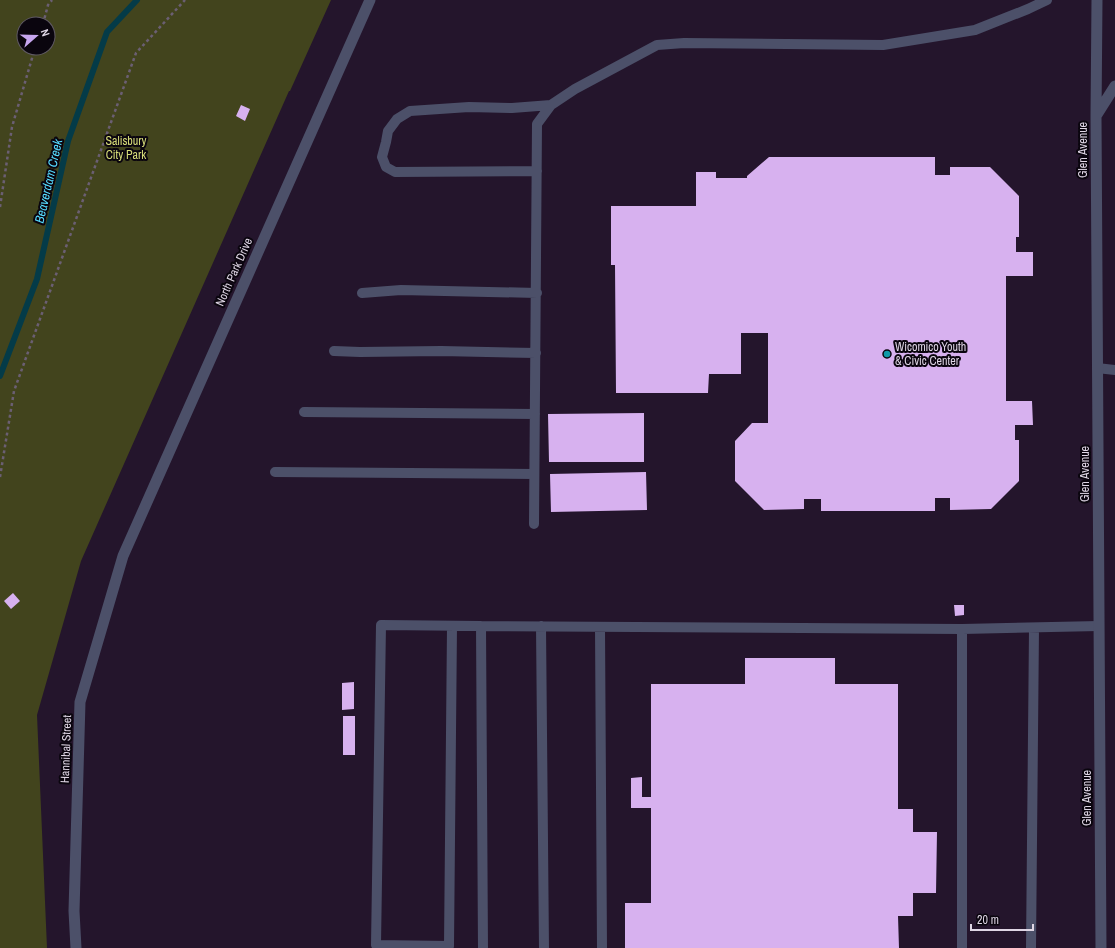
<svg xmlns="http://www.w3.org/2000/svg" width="1115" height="948" viewBox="0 0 1115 948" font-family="'Archivo Narrow',sans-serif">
<rect width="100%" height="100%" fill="#24152c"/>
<path fill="#42441d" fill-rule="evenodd" d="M0,0H331L290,91H289L81,561L37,715L47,948H0ZM24,24H48V48H24Z"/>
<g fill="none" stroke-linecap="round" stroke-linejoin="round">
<path stroke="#043b48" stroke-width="6" d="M0,376L37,279L68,141L107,32L137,0"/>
</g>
<path fill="#d7b1ef" d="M241,105L250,109L245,121L236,116Z
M769,157H935V175H950V167H990L1019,196V237H1016V252H1033V276H1006V401H1032L1033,425H1015V440H1019V481L991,509L950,510V498H935V511H821V499H804V509L764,510L735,481V441L752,423H768V333H741V374H709L708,393H616L615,265H611V206H696V172H716V178H747V176Z
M644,413V462H549L548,414Z
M646,472L647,510L551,512L550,474Z
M13,593L20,601L11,609L4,601Z
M954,605H964V615L955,616Z
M745,658H835V684H898V809H913V832H937L936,893H913V916H898L899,948H625V903H651V808H631V778L642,777V797H651V684H745Z
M354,682V709L342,710V683Z
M343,716H355V755H343Z"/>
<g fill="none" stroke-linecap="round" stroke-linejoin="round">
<path stroke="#6b5f73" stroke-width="2.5" stroke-dasharray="3 3" stroke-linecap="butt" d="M43,24L48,5L52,0
M0,207L12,127L35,48
M0,477L14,391L136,53L185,0"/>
<path stroke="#4c5069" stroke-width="10" d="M537,171L395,172L386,167L382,157L386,142L388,131L397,119L410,111L469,107L512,108L551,105
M362,293L401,290L537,293
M334,351L360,352L441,351L536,353
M1097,368L1115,370
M304,412L535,414
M275,472L534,474
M534,524L537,124L551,105L575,89L657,45L684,43L883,45L975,30L1028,9L1047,0
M452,626L449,946L376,945L381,625L481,626
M541,626L544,948
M600,628L602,948
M483,948L481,626L962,629
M962,948V629L1099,626
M1031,948L1034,628"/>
<path stroke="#4c5069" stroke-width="11" d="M76,948L74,911L80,702L123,556L370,0"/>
<path stroke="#4c5069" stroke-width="11" d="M1097,0L1096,116L1101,948
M1096,116L1115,86"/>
</g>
<circle fill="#0f9aa8" stroke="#0a050e" stroke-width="1.5" cx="887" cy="354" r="4"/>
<g text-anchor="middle" stroke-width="4" stroke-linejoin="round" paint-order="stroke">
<g font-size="12" fill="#d9df7a" stroke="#0a050e">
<text x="126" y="145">Salisbury<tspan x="126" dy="14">City Park</tspan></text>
</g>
<g font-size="12" fill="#dfd6e5" stroke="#0a050e">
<text transform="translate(1083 150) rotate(-90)" y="4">Glen Avenue</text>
<text transform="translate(234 272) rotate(-66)" y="4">North Park Drive</text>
<text transform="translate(1085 474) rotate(-90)" y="4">Glen Avenue</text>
<text transform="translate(66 749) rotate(-88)" y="4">Hannibal Street</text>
<text transform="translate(1087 798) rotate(-90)" y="4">Glen Avenue</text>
</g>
<g font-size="12" fill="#dfd6e5" stroke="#0a050e" text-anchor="start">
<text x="895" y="351">Wicomico Youth<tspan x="895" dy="14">&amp; Civic Center</tspan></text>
</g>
<g font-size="13" font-style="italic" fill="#56dbff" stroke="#0a050e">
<text transform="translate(48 181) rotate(-77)" y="5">Beaverdam Creek</text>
</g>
</g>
<g transform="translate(36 36) rotate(70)"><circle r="19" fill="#0a050e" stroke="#5f5964"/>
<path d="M0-3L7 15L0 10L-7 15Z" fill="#c7a6ef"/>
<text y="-6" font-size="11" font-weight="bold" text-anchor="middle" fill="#dfd6e5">N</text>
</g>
<path d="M971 924v6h62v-6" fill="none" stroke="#dfd6e5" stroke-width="2"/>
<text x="977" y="924" font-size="12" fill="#dfd6e5" stroke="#0a050e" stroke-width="3" paint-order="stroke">20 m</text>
</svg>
